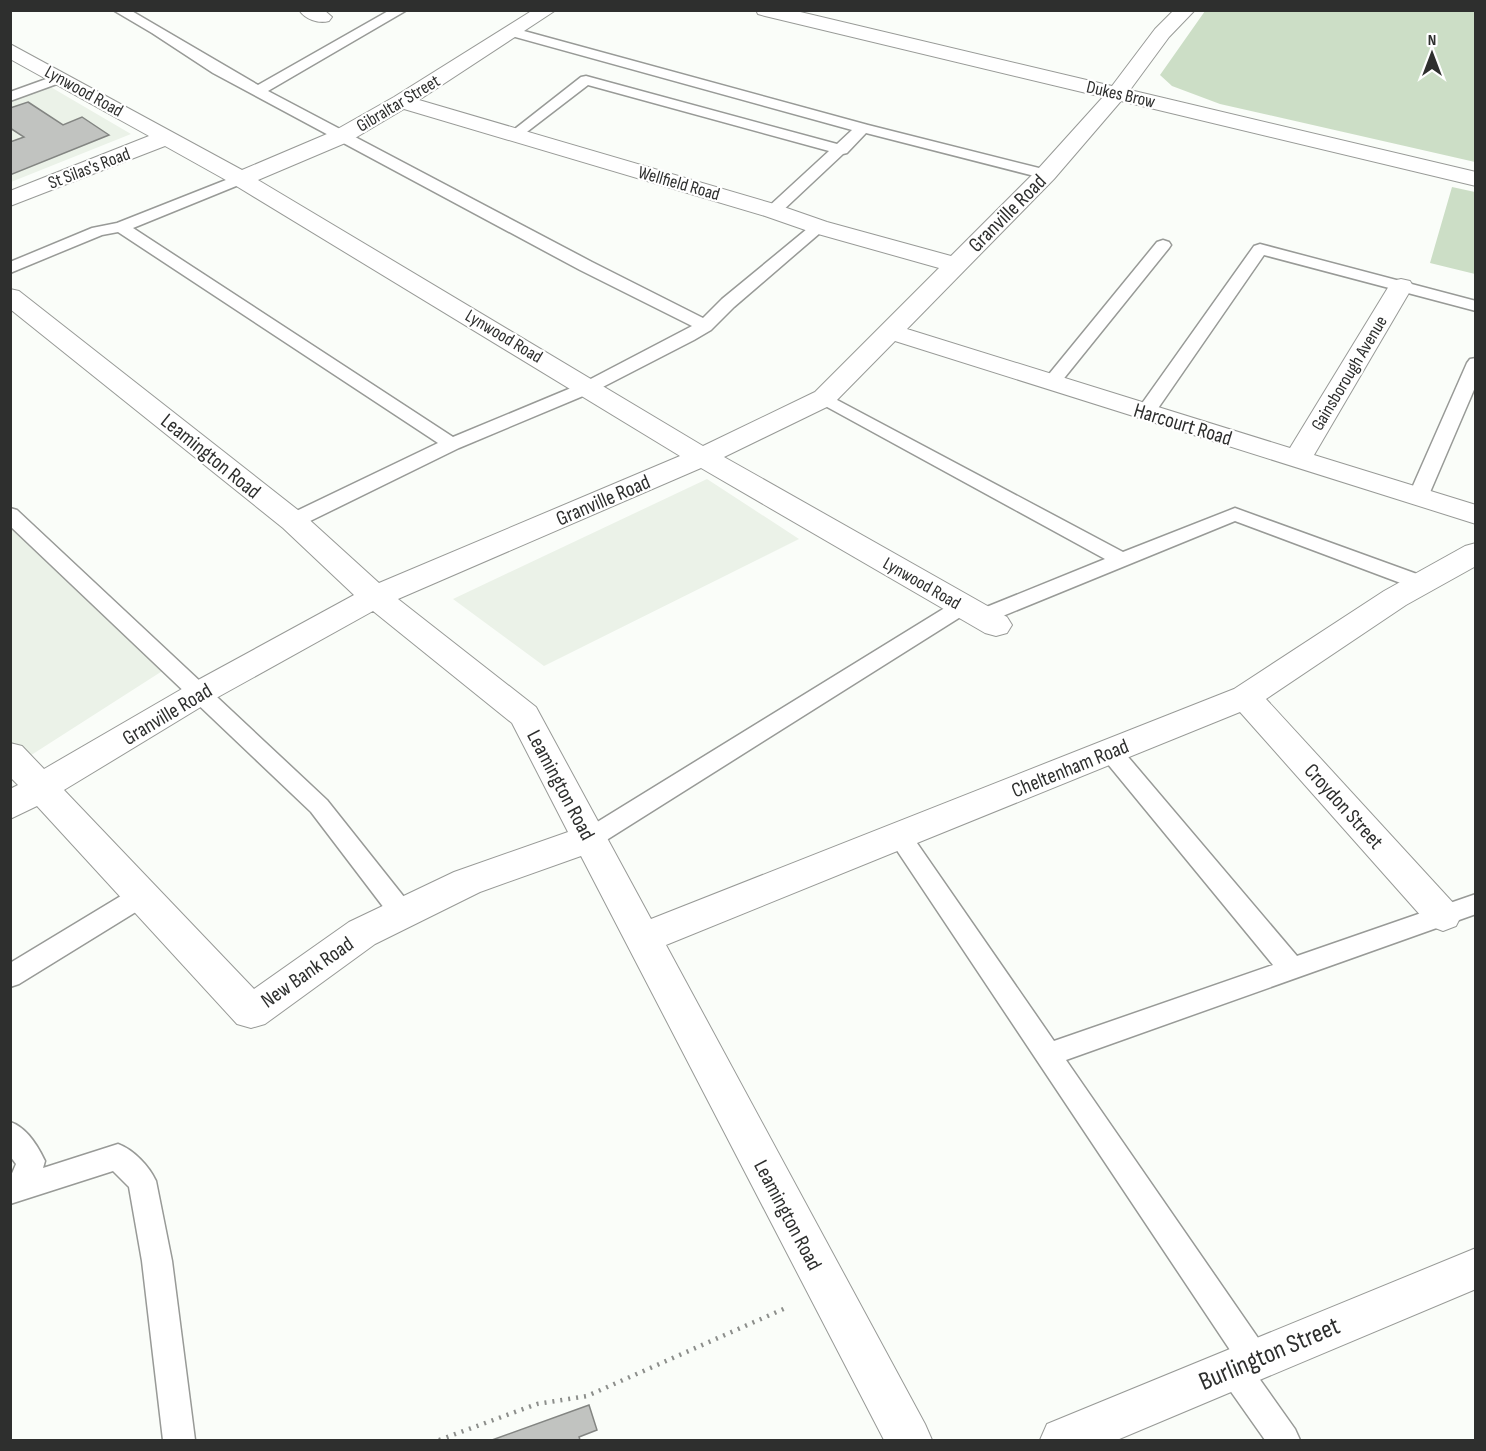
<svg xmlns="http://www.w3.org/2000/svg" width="1486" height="1451" viewBox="0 0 1486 1451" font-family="'Sofia Sans Condensed',sans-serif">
<rect width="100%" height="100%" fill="#fafdf9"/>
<path fill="#ebf2e8" d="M49,86L131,134L11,182V100Z
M707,479L799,539L544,666L453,599Z
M10,522L167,668L11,768H10Z"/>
<path fill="#ccdec6" d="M1205,11H1475V162L1220,104L1172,86L1160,75Z
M1452,187L1475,192V274L1430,263Z"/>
<path fill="#c1c3c0" stroke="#838582" stroke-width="1.5" d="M28,102L63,125L82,117L109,135L10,175V142L24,137L10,128V108Z
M589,1405L597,1430L579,1437L580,1440H492Z"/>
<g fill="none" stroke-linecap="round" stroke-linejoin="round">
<defs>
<path id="service" d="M113,10H130L258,85L390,10H407L268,91L592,262L703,318L722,299L813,224L819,222L827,227L734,307L711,330L694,340L595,391L459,448L300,526L293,527L286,526L283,521L286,516L438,443L118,232L102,235L10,273V262L92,228L117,223L236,176H246L249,179L246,182L133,228L453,437L583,383L692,326L580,270L213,73L152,33Z
M513,28L868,125L1051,171L1054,174L1046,179L866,133L847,153L843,154L779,214H767L765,211L767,208L829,151L588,85L519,138L514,139L507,135L581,77L586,76L837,144L852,130L508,35L506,32L508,29Z
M60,74L65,75L67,78L65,81L10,101V92Z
M1163,240L1169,242L1171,245L1169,248L1057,387H1045L1042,383L1045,379L1157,242Z
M1260,244L1476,301V311L1264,255L1152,417H1138L1136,413L1138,409L1254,246Z
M1476,358V385L1428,497L1425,501L1418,503L1411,501L1408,497L1467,363L1470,359Z
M824,393L1123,552L1235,508L1428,578L1431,583L1428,588L1421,590L1414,588L1235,521L988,622L981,624L974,622L970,617L974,612L1105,559L818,402L815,398L818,394Z
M10,508L17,510L327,800L412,907L415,914L412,921L403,924L394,921L311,812L10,526Z
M963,599L970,601L973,606L970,611L597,846L589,848L581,846L577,839L581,832L956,601Z
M1110,743L1118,745L1297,956L1476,894V914L1066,1060L1265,1348L1269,1359L1265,1370L1256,1374L1295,1429L1300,1440H1265L1222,1379L1218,1368L1222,1357L1232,1353L888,837L892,830L900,828L908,830L1054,1041L1273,965L1102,757L1099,751L1102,745Z
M143,885L152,888L155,895L152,902L19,984L10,987V963L134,888Z
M10,1122C26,1127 38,1146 45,1161L43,1168L118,1144C134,1150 149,1166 156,1181L172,1261L195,1440H163L142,1261L129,1187L113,1171L10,1204V1178L16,1164L10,1156Z"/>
<path id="minor" d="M299,10H324L332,17L329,21C318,24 305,19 299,10Z
M533,10H556L419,100L781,206L827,222L951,256L1038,169L1103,97L765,16L758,14L756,10H792L1112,86L1155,29L1174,10H1195L1169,37L1130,90L1476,172V186L1121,101L1054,179L907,329L1290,448L1392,281L1401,279L1410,281L1413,286L1314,455L1476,505V524L895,341L833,404L724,457L1007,617L1012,625L1007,633L996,636L985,633L701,468L398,599L536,707L651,919L1234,689L1384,591L1465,546L1476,543V566L1406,605L1266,699L1456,906L1461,916L1456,926L1443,931L1430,926L1240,712L666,945L925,1424L932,1440H884L581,856L480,892L375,944L265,1024L251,1028L237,1024L37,806L10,819V789L18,785L10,777V743L22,746L44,769L187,686L354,595L283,528L10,309V289L19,291L303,514L379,583L680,456L233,184L165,146L10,206V191L149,136L10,59V44L242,170L334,131L394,97ZM404,109L765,216L811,232L939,268L815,392L703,446L258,180L350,141ZM373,611L512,723L568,832L454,872L349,922L254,989L64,790L209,702Z
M1476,1248V1289L1117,1440H1040L1047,1424Z"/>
</defs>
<use href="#service" stroke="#989a97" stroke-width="3"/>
<use href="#minor" stroke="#989a97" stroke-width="2"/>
<path stroke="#8c8e8b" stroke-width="4.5" stroke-dasharray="2 6" stroke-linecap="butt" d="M439,1440L537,1404L587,1396L788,1307"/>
<use href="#service" fill="#fff" fill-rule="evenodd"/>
<use href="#minor" fill="#fff" fill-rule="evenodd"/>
</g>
<g text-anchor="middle" stroke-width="4.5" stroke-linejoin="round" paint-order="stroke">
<g font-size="18" fill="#2e2f2e" stroke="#fff">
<text transform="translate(84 91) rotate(29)" y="6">Lynwood Road</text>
<text transform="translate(1121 94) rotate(13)" y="6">Dukes Brow</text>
<text transform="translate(398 103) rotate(-31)" y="6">Gibraltar Street</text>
<text transform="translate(89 168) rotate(-21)" y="6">St Silas's Road</text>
<text transform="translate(679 183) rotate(16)" y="6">Wellfield Road</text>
<text transform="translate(504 336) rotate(31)" y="6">Lynwood Road</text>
<text transform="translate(1349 373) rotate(-59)" y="6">Gainsborough Avenue</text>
<text transform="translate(922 583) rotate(30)" y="6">Lynwood Road</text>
</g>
<g font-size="21" fill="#2e2f2e" stroke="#fff">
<text transform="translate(1007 213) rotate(-45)" y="7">Granville Road</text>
<text transform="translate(1183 424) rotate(17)" y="7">Harcourt Road</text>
<text transform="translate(211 456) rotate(39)" y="7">Leamington Road</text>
<text transform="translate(603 500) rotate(-23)" y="7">Granville Road</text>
<text transform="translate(167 714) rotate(-31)" y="7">Granville Road</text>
<text transform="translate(1070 768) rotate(-22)" y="7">Cheltenham Road</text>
<text transform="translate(561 785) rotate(62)" y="7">Leamington Road</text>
<text transform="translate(1344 806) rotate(48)" y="7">Croydon Street</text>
<text transform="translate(307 972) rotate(-35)" y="7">New Bank Road</text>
<text transform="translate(788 1215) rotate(62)" y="7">Leamington Road</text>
</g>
<g font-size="26" fill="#2e2f2e" stroke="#fff">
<text transform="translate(1269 1353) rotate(-23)" y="9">Burlington Street</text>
</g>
</g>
<rect width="1486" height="1451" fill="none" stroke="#2e2f2e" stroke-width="24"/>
<g transform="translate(1432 54)" stroke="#ffffff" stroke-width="4.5" paint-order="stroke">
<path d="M0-4.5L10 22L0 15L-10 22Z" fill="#2e2f2e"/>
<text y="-9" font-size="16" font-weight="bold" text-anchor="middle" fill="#2e2f2e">N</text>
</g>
</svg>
